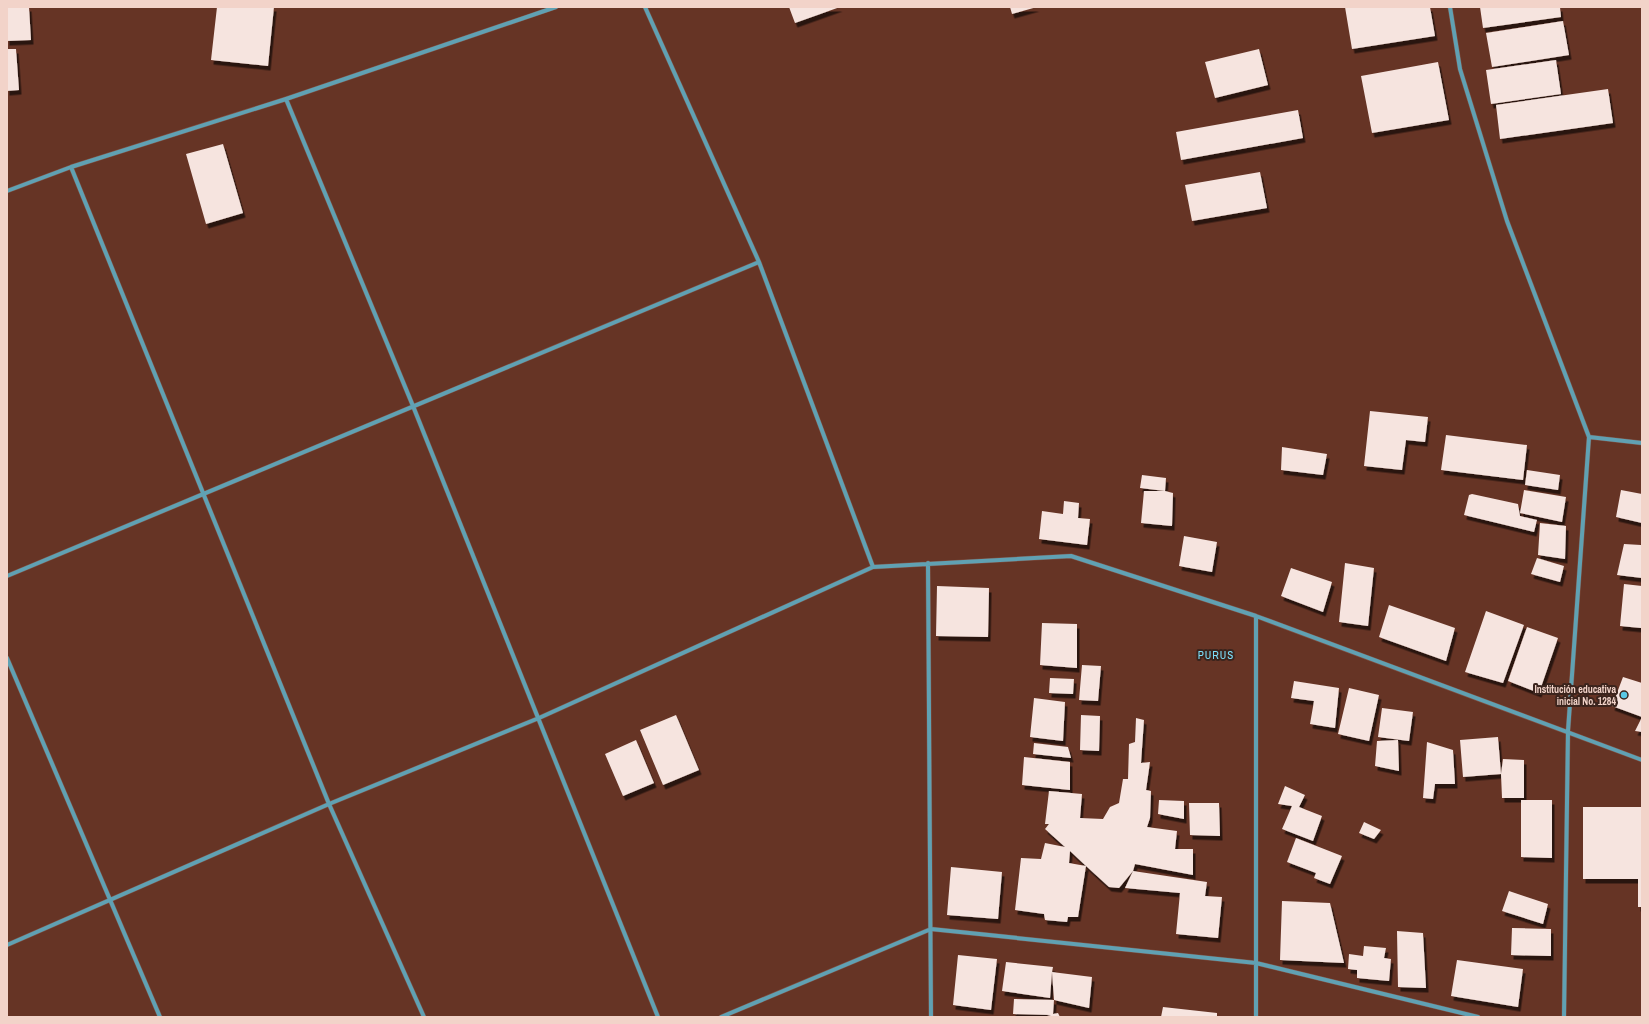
<svg xmlns="http://www.w3.org/2000/svg" width="1649" height="1024" viewBox="0 0 1649 1024" font-family="'Archivo Narrow',sans-serif">
<defs>
<filter id="shadow"><feDropShadow dx="2.5" dy="4.5" stdDeviation="0" flood-color="#0009"/></filter>
</defs>
<rect width="100%" height="100%" fill="#663425"/>
<path fill="#f6e4df" filter="url(#shadow)" d="M29,7L31,40L7,41V8Z
M217,7H274L268,66L211,60Z
M789,7H840L795,23Z
M1010,7H1037L1012,14Z
M1345,7H1430L1435,36L1352,49Z
M1480,7H1560L1561,17L1483,28Z
M1563,21L1569,55L1492,67L1486,33Z
M7,49H16L19,90L7,91Z
M1259,49L1268,85L1215,98L1205,62Z
M1556,60L1561,94L1491,104L1486,70Z
M1438,62L1449,120L1372,133L1361,76Z
M1608,89L1613,123L1500,139L1496,105Z
M1298,110L1303,138L1181,160L1176,132Z
M223,144L243,213L206,224L186,154Z
M1260,172L1267,208L1192,221L1185,185Z
M1370,411L1428,417L1425,442L1406,440L1402,470L1364,466Z
M1446,435L1527,445L1523,480L1441,470Z
M1282,447L1327,454L1323,475L1281,470Z
M1527,470L1560,475L1558,490L1525,485Z
M1142,475L1166,478L1165,491L1140,488Z
M1524,490L1566,497L1562,522L1520,513Z
M1621,490L1642,494V523L1616,517Z
M1144,491H1165L1173,493L1172,526L1141,523Z
M1472,494L1518,504L1520,516L1537,520L1534,532L1464,515L1469,495Z
M1064,501L1079,503L1078,518L1090,519L1087,545L1039,539L1042,511L1063,514Z
M1540,523L1566,526L1565,559L1538,555Z
M1184,536L1217,542L1212,572L1179,566Z
M1642,543V578L1617,575L1624,544L1641,545Z
M1537,558L1564,566L1560,582L1531,574Z
M1345,563L1374,568L1368,626L1339,622Z
M1291,568L1332,582L1323,612L1281,596Z
M1624,584L1642,586L1641,628L1620,626Z
M937,586L989,588L988,637L936,636Z
M1389,605L1455,628L1446,661L1379,637Z
M1486,611L1524,625L1503,683L1465,672Z
M1042,623L1077,624V668L1040,665Z
M1527,627L1558,638L1539,693L1508,681Z
M1082,665L1101,666L1098,701L1079,700Z
M1623,677L1642,683V717L1612,706Z
M1050,678L1074,679L1073,694L1049,693Z
M1294,681L1339,688L1335,728L1310,724L1314,701L1291,698Z
M1349,688L1379,695L1369,741L1338,734Z
M1034,698L1065,702L1063,741L1030,737Z
M1382,708L1413,712L1409,741L1378,737Z
M676,715L699,770L663,785L640,730Z
M1081,715L1100,716L1099,751L1080,750Z
M1642,717V732L1635,731Z
M1136,718L1144,720L1141,763L1150,762L1146,790L1151,791L1150,818L1147,827L1177,831L1175,849H1193V875L1135,864L1133,871L1119,888L1109,887L1086,866L1070,851L1069,863L1086,866L1078,917H1068L1067,922L1045,920L1044,914L1015,910L1021,858L1041,859L1045,843L1065,847L1045,829L1049,824H1045L1049,791L1082,794L1080,818L1103,819L1110,807L1119,803L1123,779H1128L1129,744L1135,742Z
M1498,737L1501,774L1463,777L1460,740Z
M636,740L654,783L623,796L605,754Z
M1398,740L1399,771L1375,766L1377,741Z
M1427,742L1453,750L1455,784H1435L1433,799L1423,798Z
M1034,743L1068,747L1071,758L1033,754Z
M1024,757L1070,762V790L1022,785Z
M1503,759L1524,760V798H1502L1501,774Z
M1285,786L1305,795L1299,807L1322,816L1313,841L1282,829L1292,806L1278,804Z
M1159,800L1184,801V819L1158,814Z
M1521,800H1552V858L1521,857Z
M1189,803H1219L1220,836L1190,835Z
M1583,807H1642V907H1638V879H1583Z
M1364,822L1381,830L1374,839L1359,833Z
M1296,838L1342,856L1330,884L1314,878L1316,873L1287,862Z
M951,867L1002,872L998,919L947,915Z
M1133,871L1207,882L1205,896L1222,897L1218,938L1176,934L1180,893L1125,888Z
M1509,891L1548,904L1543,924L1502,911Z
M1282,901L1330,903L1344,963L1280,960Z
M1512,928L1551,929V956L1511,955Z
M1397,931L1423,933L1426,988L1398,987Z
M1364,946L1386,948L1384,958L1391,959L1389,981L1357,978V970L1348,969L1349,954L1363,956Z
M958,955L997,959L991,1010L953,1005Z
M1457,960L1523,969L1518,1007L1451,996Z
M1006,962L1053,967L1052,972L1092,977L1089,1008L1054,1000L1052,972L1050,998L1002,991Z
M1014,999L1054,1000L1053,1014L1058,1013L1060,1017H1044L1051,1015L1013,1014Z
M1163,1007L1217,1013V1017H1161Z"/>
<g fill="none" stroke-linecap="round" stroke-linejoin="round">
<defs>
<path id="minor" d="M645,7L759,262L873,567
M1450,7L1460,69L1507,221L1589,437L1568,731L1564,1017
M286,99L413,406L658,1017
M71,167L329,804L424,1017
M7,191L71,167L286,99L556,7
M1589,437L1642,443
M928,563L931,1017
M7,576L759,262
M1256,616V1017
M7,658L160,1017
M7,945L329,804L539,718L873,567L1071,556L1256,616L1642,760
M721,1017L931,929L1256,963L1478,1017"/>
</defs>
<use href="#minor" stroke="#7f5143" stroke-width="5"/>
<use href="#minor" stroke="#60a1b3" stroke-width="4"/>
</g>
<circle fill="#59c8e5" stroke="#3b241d" stroke-width="1.5" cx="1624" cy="695" r="4"/>
<g text-anchor="middle" stroke-width="4" stroke-linejoin="round" paint-order="stroke">
<g font-size="10" font-weight="bold" fill="#f2d3c9" stroke="#3b241d" text-anchor="end">
<text x="1616" y="693">Institución educativa<tspan x="1616" dy="12">inicial No. 1284</tspan></text>
</g>
<g font-size="11" letter-spacing="1" fill="#7de0fb" stroke="#3b241d">
<text x="1216" y="659">PURUS</text>
</g>
</g>
<rect width="1649" height="1024" fill="none" stroke="#f2d3c9" stroke-width="16"/>
</svg>
